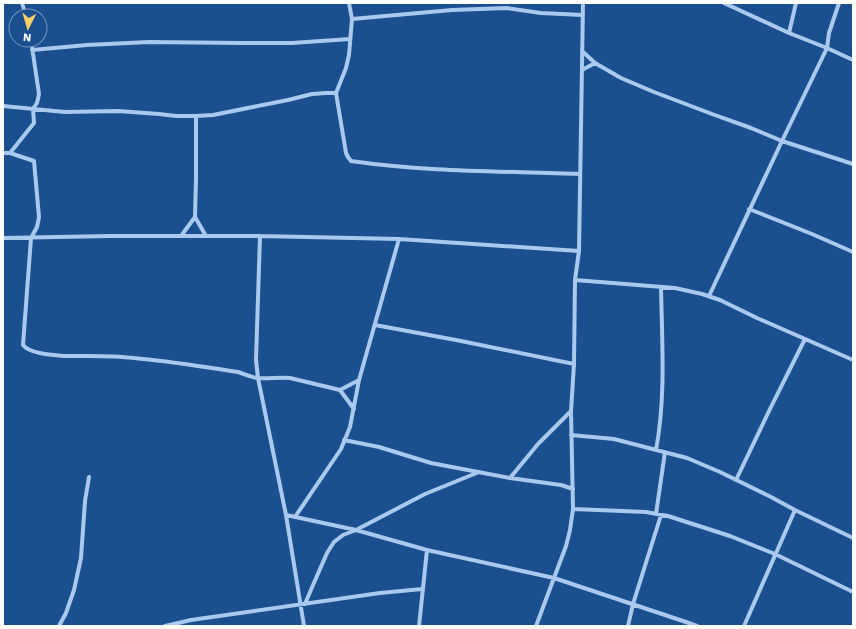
<svg xmlns="http://www.w3.org/2000/svg" width="856" height="629" viewBox="0 0 856 629" font-family="'Work Sans',sans-serif">
<rect width="100%" height="100%" fill="#1b4f8f"/>
<g fill="none" stroke-linecap="round" stroke-linejoin="round">
<path stroke="#a9c9ee" stroke-width="4" d="M22,3L26,16
M349,3L352,19L452,10L507,8L541,13L583,15
M724,3L789,33L827,48L853,60
M352,19L349,55L346,68L336,93L346,153L348,157L351,161C427,172 504,171 580,174
M789,33L796,3
M31,40L39,94L37,103L33,109L34,123L10,153L34,161L39,217L37,227L31,238L23,345C30,354 53,355 64,356C87,356 111,355 134,358C169,361 203,367 238,372C244,374 250,377 257,378C267,379 279,377 290,378L340,390L354,409
M32,50L87,45L149,42L241,43H292L350,39
M582,51L595,63L621,78L654,92L712,114L751,128L782,141L853,164
M582,70L595,63
M3,106L65,112L118,111L159,114L176,116H196L213,115L288,100L312,94L326,93H336
M3,153H10
M749,209L812,234L853,252
M195,217L206,236
M181,236L195,217L196,180V116
M260,236L256,360L258,378L286,515L304,626
M3,238L111,236H260L399,239L579,251
M575,280L675,288L702,294L720,300L757,318L853,360
M709,296L782,141L827,48L829,33L839,3
M375,325L456,340L574,364
M340,390L359,380
M571,435L614,439L687,458L720,472L771,497L795,510L853,538
M344,440L379,447L431,463L510,478L561,485L573,489
M656,450C666,397 662,341 661,287
M510,478L538,444L571,411
M736,480L770,409L805,339
M573,509L646,512L668,516L730,536L775,554L853,592
M656,514L665,452
M286,515L356,530L427,550L554,578L686,622L697,626
M295,517L341,449L350,427L359,380L399,239
M305,604L310,592L327,553L334,542L343,535L356,530L425,494L479,472
M59,626L66,613L74,590L81,558L85,501L89,477
M165,626L191,620L380,593L422,589
M419,626L427,550
M536,626L566,546L570,530L573,509L571,411L574,364L575,280L579,251L583,3
M628,626L633,604L661,515
M744,626L795,510"/>
</g>
<rect width="856" height="629" fill="none" stroke="#ffffff" stroke-width="8"/>
<g transform="translate(28 28) rotate(185)"><circle r="19" fill="#1b4f8f" stroke="#7695bc"/>
<path d="M0-3L7 15L0 10L-7 15Z" fill="#ffd166"/>
<text y="-6" font-size="11" font-weight="bold" text-anchor="middle" fill="#ffffff">N</text>
</g>
</svg>
